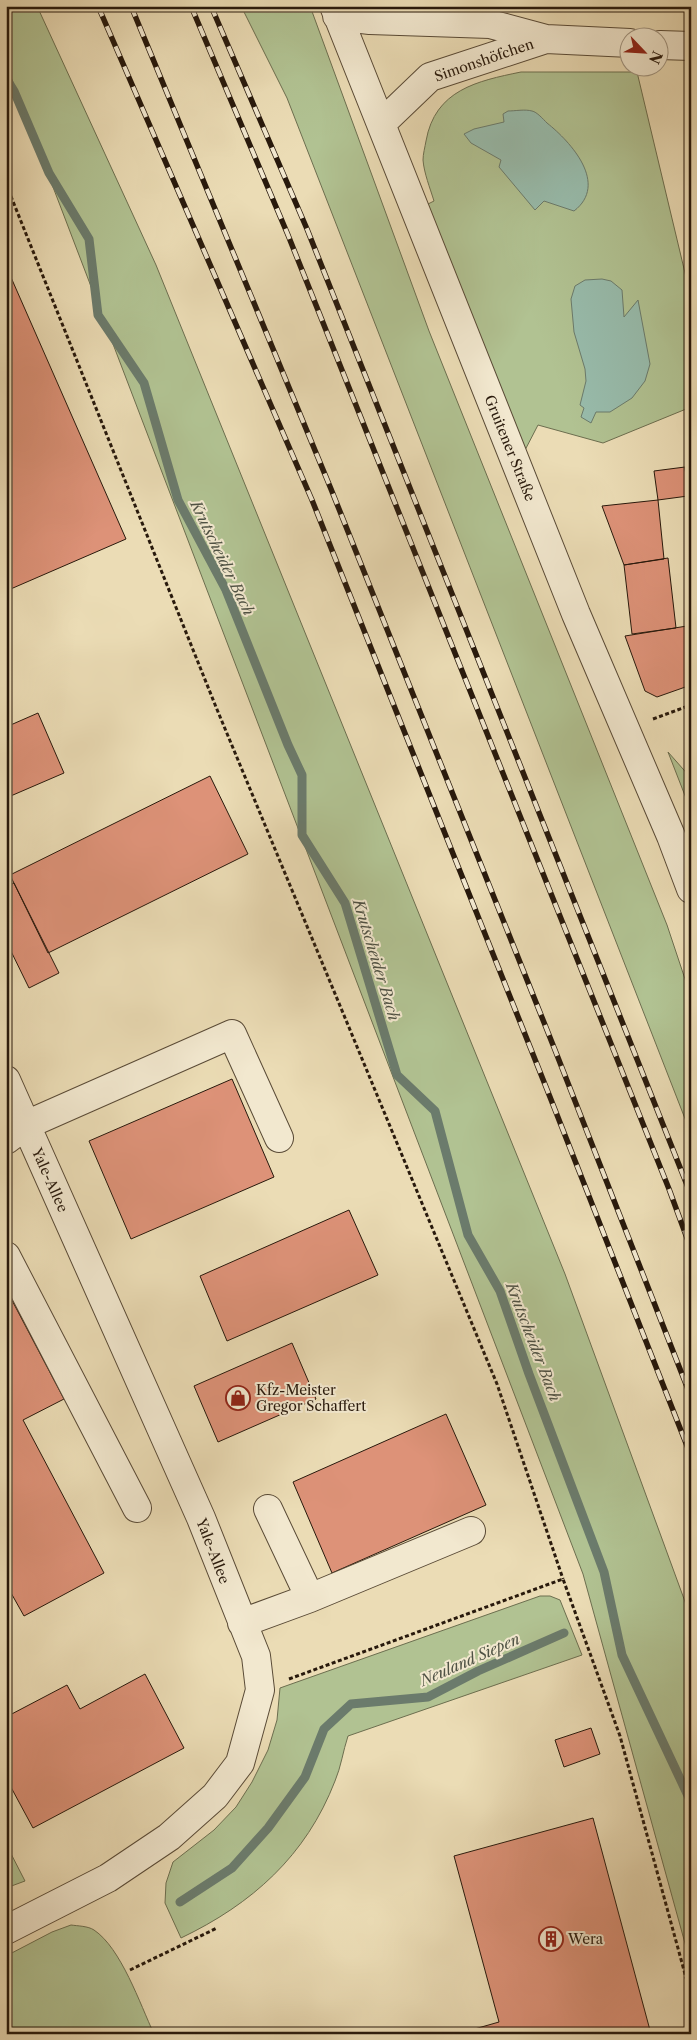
<svg xmlns="http://www.w3.org/2000/svg" width="697" height="2040" viewBox="0 0 697 2040" font-family="'Libre Caslon Text',serif">
<rect width="100%" height="100%" fill="#ebdcb5"/>
<filter id="stains"><feTurbulence type="fractalNoise" baseFrequency=".004" numOctaves="4"/><feColorMatrix values="0 0 0 0 .2 0 0 0 0 .09 0 0 0 0 .02 0 0 0 .5 -.17"/></filter>
<radialGradient id="worn" r=".72"><stop offset=".6" stop-color="#630" stop-opacity="0"/><stop offset="1" stop-color="#630" stop-opacity=".3"/></radialGradient>
<path fill="#b1c292" stroke="#6c6e4f" d="M6,6H37L156,265L565,1274L691,1618V1965L583,1574L6,64Z
M241,6H310L429,331L667,925L691,997V1134L287,98Z
M521,72H637L691,298V407L603,443L538,425L523,454L426,205L434,201C430,188 424,173 423,160C423,154 425,147 426,141C435,90 477,81 521,72Z
M668,752L691,778V811Z
M540,1596H550L560,1600L582,1655L348,1736C343,1751 341,1767 335,1781C306,1856 252,1904 181,1938L165,1903L166,1883L173,1862L214,1830L236,1807L252,1782L268,1750L277,1720L280,1688Z
M6,1844L25,1881L6,1888Z
M71,1925C78,1926 88,1926 94,1930C121,1948 140,2004 154,2034H6V1956L52,1932Z"/>
<path fill="#98bcac" stroke="#6b7b6c" d="M508,111C515,111 525,109 532,111C537,112 543,119 547,123C571,142 609,184 574,211L544,201L535,210L499,167L501,160L471,143L464,134L474,129L504,122L503,114Z
M602,279L611,281L622,290L624,317L638,300L650,364L645,381L632,398L610,412H596L591,423L581,417L584,408L580,405L586,381L585,369L574,332L571,299L575,286L585,280Z"/>
<g fill="none" stroke-linecap="round" stroke-linejoin="round">
<path stroke="#6b7b6c" stroke-width="9" d="M6,78L14,91L49,173L89,239L98,315L144,383L178,500L226,590L288,745L302,775V835L345,903L397,1075L435,1111L468,1235L500,1291L529,1374L604,1572L622,1655L691,1802
M180,1902L232,1868L268,1828L305,1777L324,1729L351,1704L428,1697L478,1671L564,1633"/>
</g>
<path fill="#dd9278" stroke="#28190c" d="M6,266L126,539L6,591Z
M685,467L688,496L658,500L654,471Z
M685,467H691V496H688Z
M658,500L664,559L624,565L602,506Z
M668,558L676,628L632,634L624,565Z
M687,626L691,635V645L688,647L691,654V685L657,697L645,691L625,636Z
M38,713L64,773L6,798V727Z
M210,776L248,854L48,953L10,875Z
M14,883L59,973L29,988L6,941V887Z
M232,1079L274,1177L131,1239L89,1141Z
M349,1210L378,1275L227,1341L200,1276Z
M6,1289L64,1399L23,1420L104,1573L24,1616L6,1584Z
M292,1343L316,1399L218,1442L194,1386Z
M446,1414L486,1505L332,1573L293,1482Z
M145,1674L184,1748L33,1828L6,1778V1717L67,1685L80,1709Z
M591,1728L600,1754L564,1767L555,1740Z
M593,1818L651,2034H457L499,2022L454,1856Z"/>
<g fill="none" stroke-linecap="round" stroke-linejoin="round">
<defs>
<path id="minor" d="M334,6L576,614L671,836L691,889
M337,16L370,20L490,24L546,39L630,43
M660,45L691,46
M381,124L430,77L546,39
M6,1080L201,1518L256,1656L260,1690L240,1763L215,1796L169,1837L108,1878L6,1930
M6,1140L26,1125L232,1034L279,1138
M6,1256L137,1508
M268,1509L310,1598
M242,1623L310,1598L471,1531"/>
</defs>
<use href="#minor" stroke="#594a36" stroke-width="30"/>
<path stroke="#28190c" stroke-width="3" stroke-dasharray="4 2.5" stroke-linecap="butt" d="M6,184L216,707L497,1384L563,1579
M653,719L691,705
M289,1679L563,1579L620,1736L691,1996
M130,1970L217,1928"/>
<use href="#minor" stroke="#f2e8cf" stroke-width="28"/>
<defs>
<path id="rail" d="M98,6L312,500L550,1097L691,1456
M131,6L331,489L555,1050L691,1397
M191,6L288,235L669,1189L691,1249
M211,6L307,229L691,1195"/>
</defs>
<use href="#rail" stroke="#28190c" stroke-width="5.5"/>
<use href="#rail" stroke="#f2e8cf" stroke-width="4" stroke-dasharray="11" stroke-linecap="butt"/>
</g>
<defs>
<symbol id="shop-ring" viewBox="-11 -11 22 22"><circle r="9.5" fill="#f2e8cf" stroke="#8f2418" stroke-width="1.5"/><path d="M-5-2.5h2.3a2.7 3.5 0 0 1 5.4 0H5L5.5 6h-11ZM-1.5-2.5h3a1.5 2.3 0 0 0-3 0Z" fill="#8f2418"/></symbol>
<symbol id="building-ring" viewBox="-11 -11 22 22"><circle r="9.5" fill="#f2e8cf" stroke="#8f2418" stroke-width="1.5"/><path d="M-4-6H4V6H1V3H-1V6H-4ZM-2.5-4.3h1.7v1.8h-1.7ZM.8-4.3h1.7v1.8H.8ZM-2.5-1h1.7V.8h-1.7ZM.8-1h1.7V.8H.8Z" fill="#8f2418"/></symbol>
</defs>
<g fill-rule="evenodd">
<use href="#shop-ring" x="224" y="1384" width="28" height="28"/>
<use href="#building-ring" x="537" y="1925" width="28" height="28"/>
</g>
<g text-anchor="middle" stroke-width="4" stroke-linejoin="round" paint-order="stroke">
<g font-size="14" fill="#28190c" stroke="#f2e8cf">
<text transform="translate(484 60) rotate(-19)" y="5">Simonshöfchen</text>
<text transform="translate(510 448) rotate(68)" y="5">Gruitener Straße</text>
<text transform="translate(50 1180) rotate(66)" y="5">Yale-Allee</text>
<text transform="translate(213 1551) rotate(69)" y="5">Yale-Allee</text>
</g>
<g font-size="14" fill="#28190c" stroke="#f2e8cf" text-anchor="start">
<text x="256" y="1395">Kfz-Meister<tspan x="256" dy="16">Gregor Schaffert</tspan></text>
<text x="568" y="1944">Wera</text>
</g>
<g font-size="15" font-style="italic" fill="#4f5244" stroke="#f2e8cf">
<text transform="translate(222 558) rotate(64)" y="5">Krutscheider Bach</text>
<text transform="translate(376 960) rotate(73)" y="5">Krutscheider Bach</text>
<text transform="translate(533 1342) rotate(69)" y="5">Krutscheider Bach</text>
<text transform="translate(470 1660) rotate(-24)" y="5">Neuland Siepen</text>
</g>
</g>
<rect width="697" height="2040" fill="none" stroke="#ebdcb5" stroke-width="25"/>
<rect x="8" y="8" width="682" height="2025" fill="none" stroke="#28190c" stroke-width="2.5"/>
<rect x="12" y="12" width="672" height="2015" fill="none" stroke="#28190c"/>
<g transform="translate(644 52) rotate(115)"><circle r="24" fill="#f2e8cf" stroke="#a19581"/>
<path d="M0-4L9 19L0 12L-9 19Z" fill="#8f2418"/>
<text y="-8" font-size="14" font-weight="bold" text-anchor="middle" fill="#28190c">N</text>
</g>
<rect width="100%" height="100%" filter="url(#stains)"/>
<rect width="100%" height="100%" fill="url(#worn)"/>
</svg>
